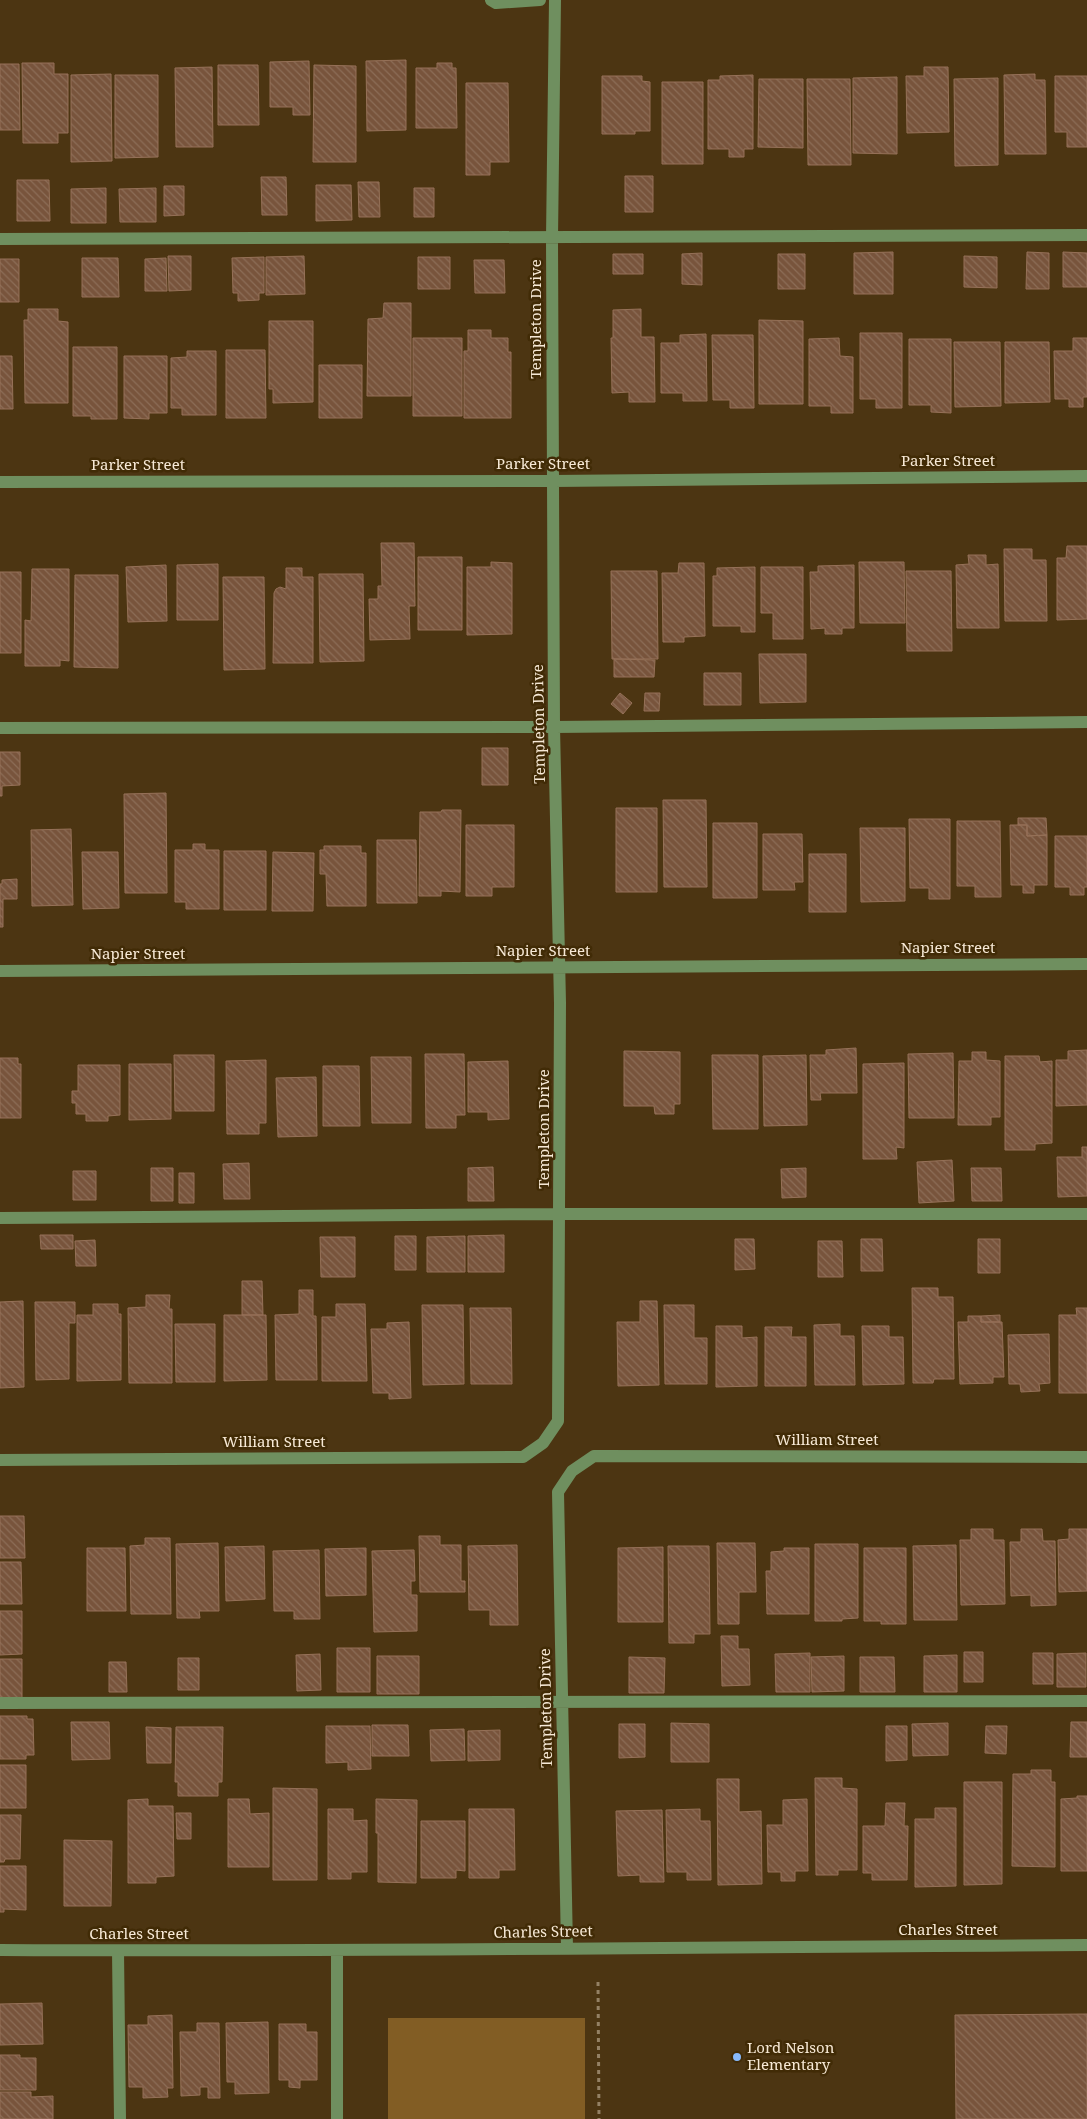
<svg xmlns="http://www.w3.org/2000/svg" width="1087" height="2119" viewBox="0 0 1087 2119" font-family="'Noto Serif',serif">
<defs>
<pattern id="building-back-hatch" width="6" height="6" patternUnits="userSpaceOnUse" patternTransform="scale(1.25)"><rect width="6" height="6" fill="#78543c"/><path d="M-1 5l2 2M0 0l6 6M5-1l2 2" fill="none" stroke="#8c6d57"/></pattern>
</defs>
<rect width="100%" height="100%" fill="#4c3512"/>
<path fill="#825d24" d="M388,2018H585V2119H388Z"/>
<path fill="url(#building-back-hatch)" stroke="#967158" d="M406,60V130L367,131L366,61Z
M309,61L310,115H293V107H270V62Z
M22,63H54V74H68V133H58V143H23Z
M437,63H452V68H456L457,128H416V68H437Z
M0,64H19L20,130H0Z
M218,65H258L259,125H218Z
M314,65L356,66V162H313Z
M212,67L213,147H176L175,68Z
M924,67H948L949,132L907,133L906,76H924Z
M111,74L112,161L71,162V75Z
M1035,74V80H1045L1046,154H1005L1004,75Z
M115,75H158V157L115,158Z
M753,75V149H744V157H729V149H708V80H720V76Z
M602,76H642V81L650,82V131H635V134H602Z
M1055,76H1087V147H1067V132H1055Z
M897,77V154L853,153V78Z
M998,78V165L955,166L954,79Z
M759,79H803V148L758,147Z
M807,79H850L851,165H808Z
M662,82H703V164H662Z
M466,83H508L509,162H490V175H466Z
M625,176H653V212H625Z
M261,177H286L287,215H262Z
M17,180H49L50,221H17Z
M358,182H379L380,217H359Z
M316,185H351L352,220L316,221Z
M164,186H184V215L164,216Z
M106,188V223H71V189Z
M156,188V222H120L119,189Z
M414,188H434V217H414Z
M893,252V294H854V253Z
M1027,252L1049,253V289H1026Z
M1063,252L1087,253V287H1063Z
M702,253V285L682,284V254Z
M613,254H643V274H613Z
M778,254H805V289H778Z
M168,256H191V290L169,291Z
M304,256L305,294L266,295V257Z
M964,256L997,257V288L964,287Z
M264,257V293H259V300L238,301V293H233L232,258Z
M418,257H450V289H418Z
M82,258H118L119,297H82Z
M166,258L167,291H145V259Z
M0,259H19V302H0Z
M474,260H504L505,293H475Z
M384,303H411V396H367L368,319L383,318Z
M28,309H58V321L68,322V403H25L24,320H28Z
M641,309V337H654L655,402H629V392L612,393L611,338H613V310Z
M759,320L803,321V404H759Z
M269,321H313V402L273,403V389H269Z
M468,330H491V338H508V352H511V418H464V351H468Z
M860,333H902V408H876V399H860Z
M706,334L707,401H683V393H661V343H680V335Z
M712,335H753L754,408H730V400H713Z
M413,338H462V416H413Z
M839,338L840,356L853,357V413H831V406H809V339Z
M1073,338H1087V397H1083V407H1069V399H1055L1054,351H1073Z
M909,339H951V413L931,412V405H909Z
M954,342H1000L1001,406L955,407Z
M1005,342H1049L1050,402L1005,403Z
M73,347H117V419H91V416H73Z
M226,350H265L266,418H226Z
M187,351H216V415H182V408H171V358L187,357Z
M0,356H12L13,409H0Z
M124,356H167V413H149V419L124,418Z
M319,365H362V418H319Z
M381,543H414L415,606H409L410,639L370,640L369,599H378V586H382Z
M1067,546H1087V619L1057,620V558H1066Z
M1004,549H1032V560H1046L1047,621H1005Z
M968,555H986V565L998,564L999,628H957L956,565L969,564Z
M418,557H462V630H418Z
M491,562L512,563V634L467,635V567H491Z
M859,562H904L905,623H860Z
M679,563H704L705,636L684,637V642H663L662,573H678Z
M218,564V620H177V565Z
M166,565L167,621L128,622L126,567Z
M854,565V628H842V634H825V628L811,629L810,572H818V566Z
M755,567V632H741V626H713V576H717V568Z
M761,567H803V639H773V613H761Z
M286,568H302V577H313V663H273L274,593L276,589L280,587L286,589Z
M32,569H69V661L60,660V666H25V620L31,621Z
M611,571H657L658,659H612Z
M906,571H951L952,651H907Z
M0,572H21V653H0Z
M319,574H363L364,661L320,662Z
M75,575H118V668L74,667Z
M223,577H264L265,669L224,670Z
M759,654H806V702L760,703Z
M614,659L655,660L654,677H614Z
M704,673H741V705H704Z
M620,693L632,703L623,714L611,704Z
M645,693H660L659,711H644Z
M482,748H508V785H482Z
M0,752H20V785L2,786V796H0Z
M166,793L167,893H125L124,794Z
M663,800H706L707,887H664Z
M616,808H657V892H616Z
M442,810H461L460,892L441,891V896H419L420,812H441Z
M1018,818H1046L1047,835L1027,836V825H1018Z
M909,819H950V899H929V888H910Z
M957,821H1000L1001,897H975V886H957Z
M713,823H757V898H713Z
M466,825H514V887H492V896H466Z
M1010,825H1027V836L1047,835V885H1034V893H1023V885H1011Z
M860,828H905V901L861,902Z
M71,829L73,905L32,906L31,830Z
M763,834H802L803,882H794L795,890H763Z
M1055,836H1087V887H1084V895H1070V887H1055Z
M377,840H416L417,903H377Z
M193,844H205V850H219V909H186V902H175V850H193Z
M324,846H361V853H366V906H327L326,874H320V850H324Z
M224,851H266V910H224Z
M82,852H118L119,908L83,909Z
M273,852L314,853L313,911H272Z
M809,854H846V912H809Z
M17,879V899H3V927H0V884H2V880Z
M856,1048L857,1093H820L821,1100H811L810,1055H826V1050Z
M1087,1050V1105L1056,1106V1060H1068V1051Z
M624,1051L680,1052V1104H674V1114H655L654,1106H624Z
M972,1052H986V1060L1000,1061V1117H991V1125H958L959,1061H972Z
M953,1053L954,1118H909L908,1054Z
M425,1054H464L465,1115H456V1128H426Z
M174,1055H214V1111H175Z
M712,1055H758V1129H713Z
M806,1055L807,1125L764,1126L763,1056Z
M1005,1056H1039L1040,1062L1052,1061V1143L1035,1144V1150H1005Z
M371,1057H411V1123H372Z
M0,1058H18V1064H21V1118H0Z
M266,1060V1123H259V1134H227L226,1061Z
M508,1061L509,1119L488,1120V1112H468V1062Z
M904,1063V1148L896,1147L897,1159H863V1064Z
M129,1064H171V1119L129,1120Z
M78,1065H120V1115L108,1116V1121H86V1114H76V1103H72V1091H78Z
M323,1066H359L360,1126H323Z
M316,1077L317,1136L278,1137L276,1078Z
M1082,1147H1087V1196L1058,1197L1057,1157H1082Z
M952,1160L954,1201L919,1203L917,1162Z
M249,1163L250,1199H224L223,1164Z
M493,1167L494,1201H468V1168Z
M151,1168H173V1201H151Z
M806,1168V1197L782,1198L781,1169Z
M971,1168H1001L1002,1201H972Z
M73,1171H96V1200H73Z
M179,1173H194V1203H179Z
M40,1235H73V1249H41Z
M504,1235V1272H468V1236Z
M395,1236H416V1270H395Z
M465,1236V1272H427V1237Z
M320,1237H355V1277H321Z
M735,1239H754L755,1269L735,1270Z
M861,1239H882L883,1271H861Z
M978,1239H1000V1273H978Z
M95,1240L96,1266H76L75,1241Z
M818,1241H842L843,1277H818Z
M242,1281H262L263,1315H242Z
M912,1288H938V1297H953L954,1379H934L933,1383H913Z
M299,1290H313V1316H316L317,1380H276L275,1315L299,1314Z
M146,1295H170L169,1309H172V1383H129L128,1308L146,1307Z
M23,1301L24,1387L0,1388V1302Z
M640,1301H657L659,1385L618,1386L617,1322H640Z
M35,1302H75V1323H69V1379L36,1380Z
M93,1304H118V1314H121V1380L77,1381V1315H93Z
M336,1304H365L367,1381H322V1317H336Z
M422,1305H463L464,1384L423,1385Z
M664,1305H694V1338H707V1384H665Z
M470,1308H511L512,1384H471Z
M1076,1308H1087V1393H1059V1315H1077Z
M224,1315H266L267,1380L224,1381Z
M1000,1315V1322H981V1316Z
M968,1316H981V1322H1002L1004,1377H993V1383L960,1384L958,1322H968Z
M409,1322L411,1398L389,1399V1393H373L371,1329H387V1323Z
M175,1324H215V1382H176Z
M840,1324V1336H854L855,1385H815L814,1325Z
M716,1326H742V1338L757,1337V1386L716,1387Z
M862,1326H889V1337H903L904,1384L863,1385Z
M765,1327H792L791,1337H806V1386H765Z
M1049,1334L1050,1383L1039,1384L1040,1391L1021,1392L1020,1384H1009L1008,1335Z
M0,1516H24L25,1558H0Z
M971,1529H993V1540H1004L1005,1604L961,1605L960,1540H971Z
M1021,1529H1042L1043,1541H1055L1056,1605L1031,1606V1595L1011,1596L1010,1542H1021Z
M1069,1529H1087V1591L1059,1592L1058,1540L1069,1539Z
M419,1536H440V1545H461V1581H465V1592H420Z
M145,1538H170L171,1614H131L130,1546L145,1545Z
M218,1543L219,1611H199L200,1618H177L176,1544Z
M717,1543H755L756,1592H739V1624H718Z
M815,1544H858V1618L842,1619V1621H815Z
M517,1545L518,1625H490V1610H469L468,1546Z
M956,1545L957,1620H914L913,1546Z
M264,1546L265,1599L226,1601L225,1547Z
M668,1546H709L710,1634H694V1643H669Z
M663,1547V1622H618V1548Z
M87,1548H125L126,1611H87Z
M366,1548V1595L326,1596L325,1549Z
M784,1548H809V1614H767L766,1571H771V1552L784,1551Z
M864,1548H906V1624H881V1621H864Z
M319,1550L320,1619H294V1611H274L273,1551Z
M414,1550L415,1581H411V1595H417V1631L374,1632L372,1551Z
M0,1562H21L22,1604H0Z
M0,1611H22V1654L0,1655Z
M721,1636H738V1649H749L750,1685L722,1686Z
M337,1648H370V1692H337Z
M964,1652H983V1682H964Z
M810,1653V1692H776L775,1654Z
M1033,1653H1053V1684H1033Z
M1086,1653V1687H1057V1654Z
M320,1654L321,1690L297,1691L296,1655Z
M957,1655V1692H924V1656Z
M377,1656H419V1694H377Z
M844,1656V1691L812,1692L811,1657Z
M629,1657L665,1658L664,1693H629Z
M860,1657H894L895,1692H860Z
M178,1658H199V1690H178Z
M0,1659H22V1698H0Z
M109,1662H126L127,1692H109Z
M0,1716H27V1719H33L34,1755H26V1759H0Z
M71,1722H109L110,1759L72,1760Z
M1071,1722H1087V1757H1070Z
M671,1723L709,1724V1762H671Z
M948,1723V1755L913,1756L912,1724Z
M619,1724H645V1757L619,1758Z
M372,1725H408L409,1756H372Z
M326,1726H370L371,1769L348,1770V1762L326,1763Z
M886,1726H907V1760L886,1761Z
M986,1726H1007L1006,1754L985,1753Z
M146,1727L171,1728V1763H147Z
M176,1727H223L222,1782H218V1796H178V1782H175Z
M464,1729L465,1760L431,1761L430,1730Z
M500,1730V1760L468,1761V1731Z
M0,1765H26V1808H0Z
M1031,1770H1051V1782H1055V1867L1012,1866L1013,1774H1031Z
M815,1778H842V1788L857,1789V1870H838V1875H816Z
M717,1779H739V1812L761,1811L762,1884L718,1885Z
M964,1782H1002V1884L964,1885Z
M273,1788L317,1789V1880H273Z
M1077,1796H1087V1871H1061V1799L1077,1798Z
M148,1799V1806H173L174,1876L156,1877V1883H128V1800Z
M228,1799H249L250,1814L269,1813V1867H228Z
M376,1799L417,1800L416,1883L378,1882V1833H376Z
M807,1799L808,1871H795V1881H781V1872H768L767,1825H783V1800Z
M886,1803H905L904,1826H908L907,1880H872V1873H863V1826H885Z
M935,1808H956V1886L915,1887V1819H935Z
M328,1809H353V1821L367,1820V1872H351V1879H328Z
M469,1809H514L515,1870H499V1878H469Z
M700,1809V1821H710L711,1880H687V1872H667L666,1810Z
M662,1810L664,1882H640V1875L618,1876L616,1811Z
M176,1813H191V1839H177Z
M0,1815H21L20,1859H5L4,1862H0Z
M421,1821H465V1871L456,1870V1878H421Z
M64,1840L112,1841L111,1906H64Z
M0,1866H26V1910L4,1909V1912H0Z
M42,2003L43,2044L0,2045V2004Z
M1087,2014V2119H956L955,2015Z
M172,2015L173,2088H167L168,2097L143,2098V2087H129L128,2025H148V2016Z
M268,2022L269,2093L235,2094V2082H227L226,2023Z
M197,2023H219L220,2098H208V2087H200V2095L181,2096L180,2032H197Z
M279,2024H306V2032H317V2080H300V2088L289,2087V2080H279Z
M0,2055H20V2058H36V2090H0Z
M0,2092H31V2097L53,2096V2119H0Z"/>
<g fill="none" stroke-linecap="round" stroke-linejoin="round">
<path stroke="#948165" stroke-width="3" stroke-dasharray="4 4" stroke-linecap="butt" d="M598,1982L599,2119"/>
<path stroke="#6f8f5f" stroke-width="12" d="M491,0L496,3L540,0
M0,239L1087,235
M0,482L553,481L1087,476
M0,728L554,727L1087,722
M0,971L1087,964
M0,1218L560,1214H1087
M0,1460L523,1457L543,1443L558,1421L560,1003L554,727L552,238L555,0
M0,1703L1087,1701
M567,1948L558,1492L572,1471L594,1456L1087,1457
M0,1950C362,1952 725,1947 1087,1945
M118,1951L120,2119
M337,2119V1951"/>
</g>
<circle fill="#88bafc" stroke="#412b06" stroke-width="2" cx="737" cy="2057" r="5"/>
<g text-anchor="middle" stroke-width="5" stroke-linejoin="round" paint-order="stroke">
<g font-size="15" fill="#f7e9d6" stroke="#412b06">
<text transform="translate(536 319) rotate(-90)" y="5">Templeton Drive</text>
<text x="948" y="466">Parker Street</text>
<text x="543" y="469">Parker Street</text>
<text x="138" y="470">Parker Street</text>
<text transform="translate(539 724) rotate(-91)" y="5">Templeton Drive</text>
<text x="948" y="953">Napier Street</text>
<text x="543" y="956">Napier Street</text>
<text x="138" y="959">Napier Street</text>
<text transform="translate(544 1129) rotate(-90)" y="5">Templeton Drive</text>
<text x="827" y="1445">William Street</text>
<text x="274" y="1447">William Street</text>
<text transform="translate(546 1708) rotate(-91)" y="5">Templeton Drive</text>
<text x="948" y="1935">Charles Street</text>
<text transform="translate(543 1932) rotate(-1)" y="5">Charles Street</text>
<text x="139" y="1939">Charles Street</text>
</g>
<g font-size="15" fill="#f7e9d6" stroke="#412b06" text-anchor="start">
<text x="747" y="2053">Lord Nelson<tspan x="747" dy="17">Elementary</tspan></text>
</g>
</g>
</svg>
